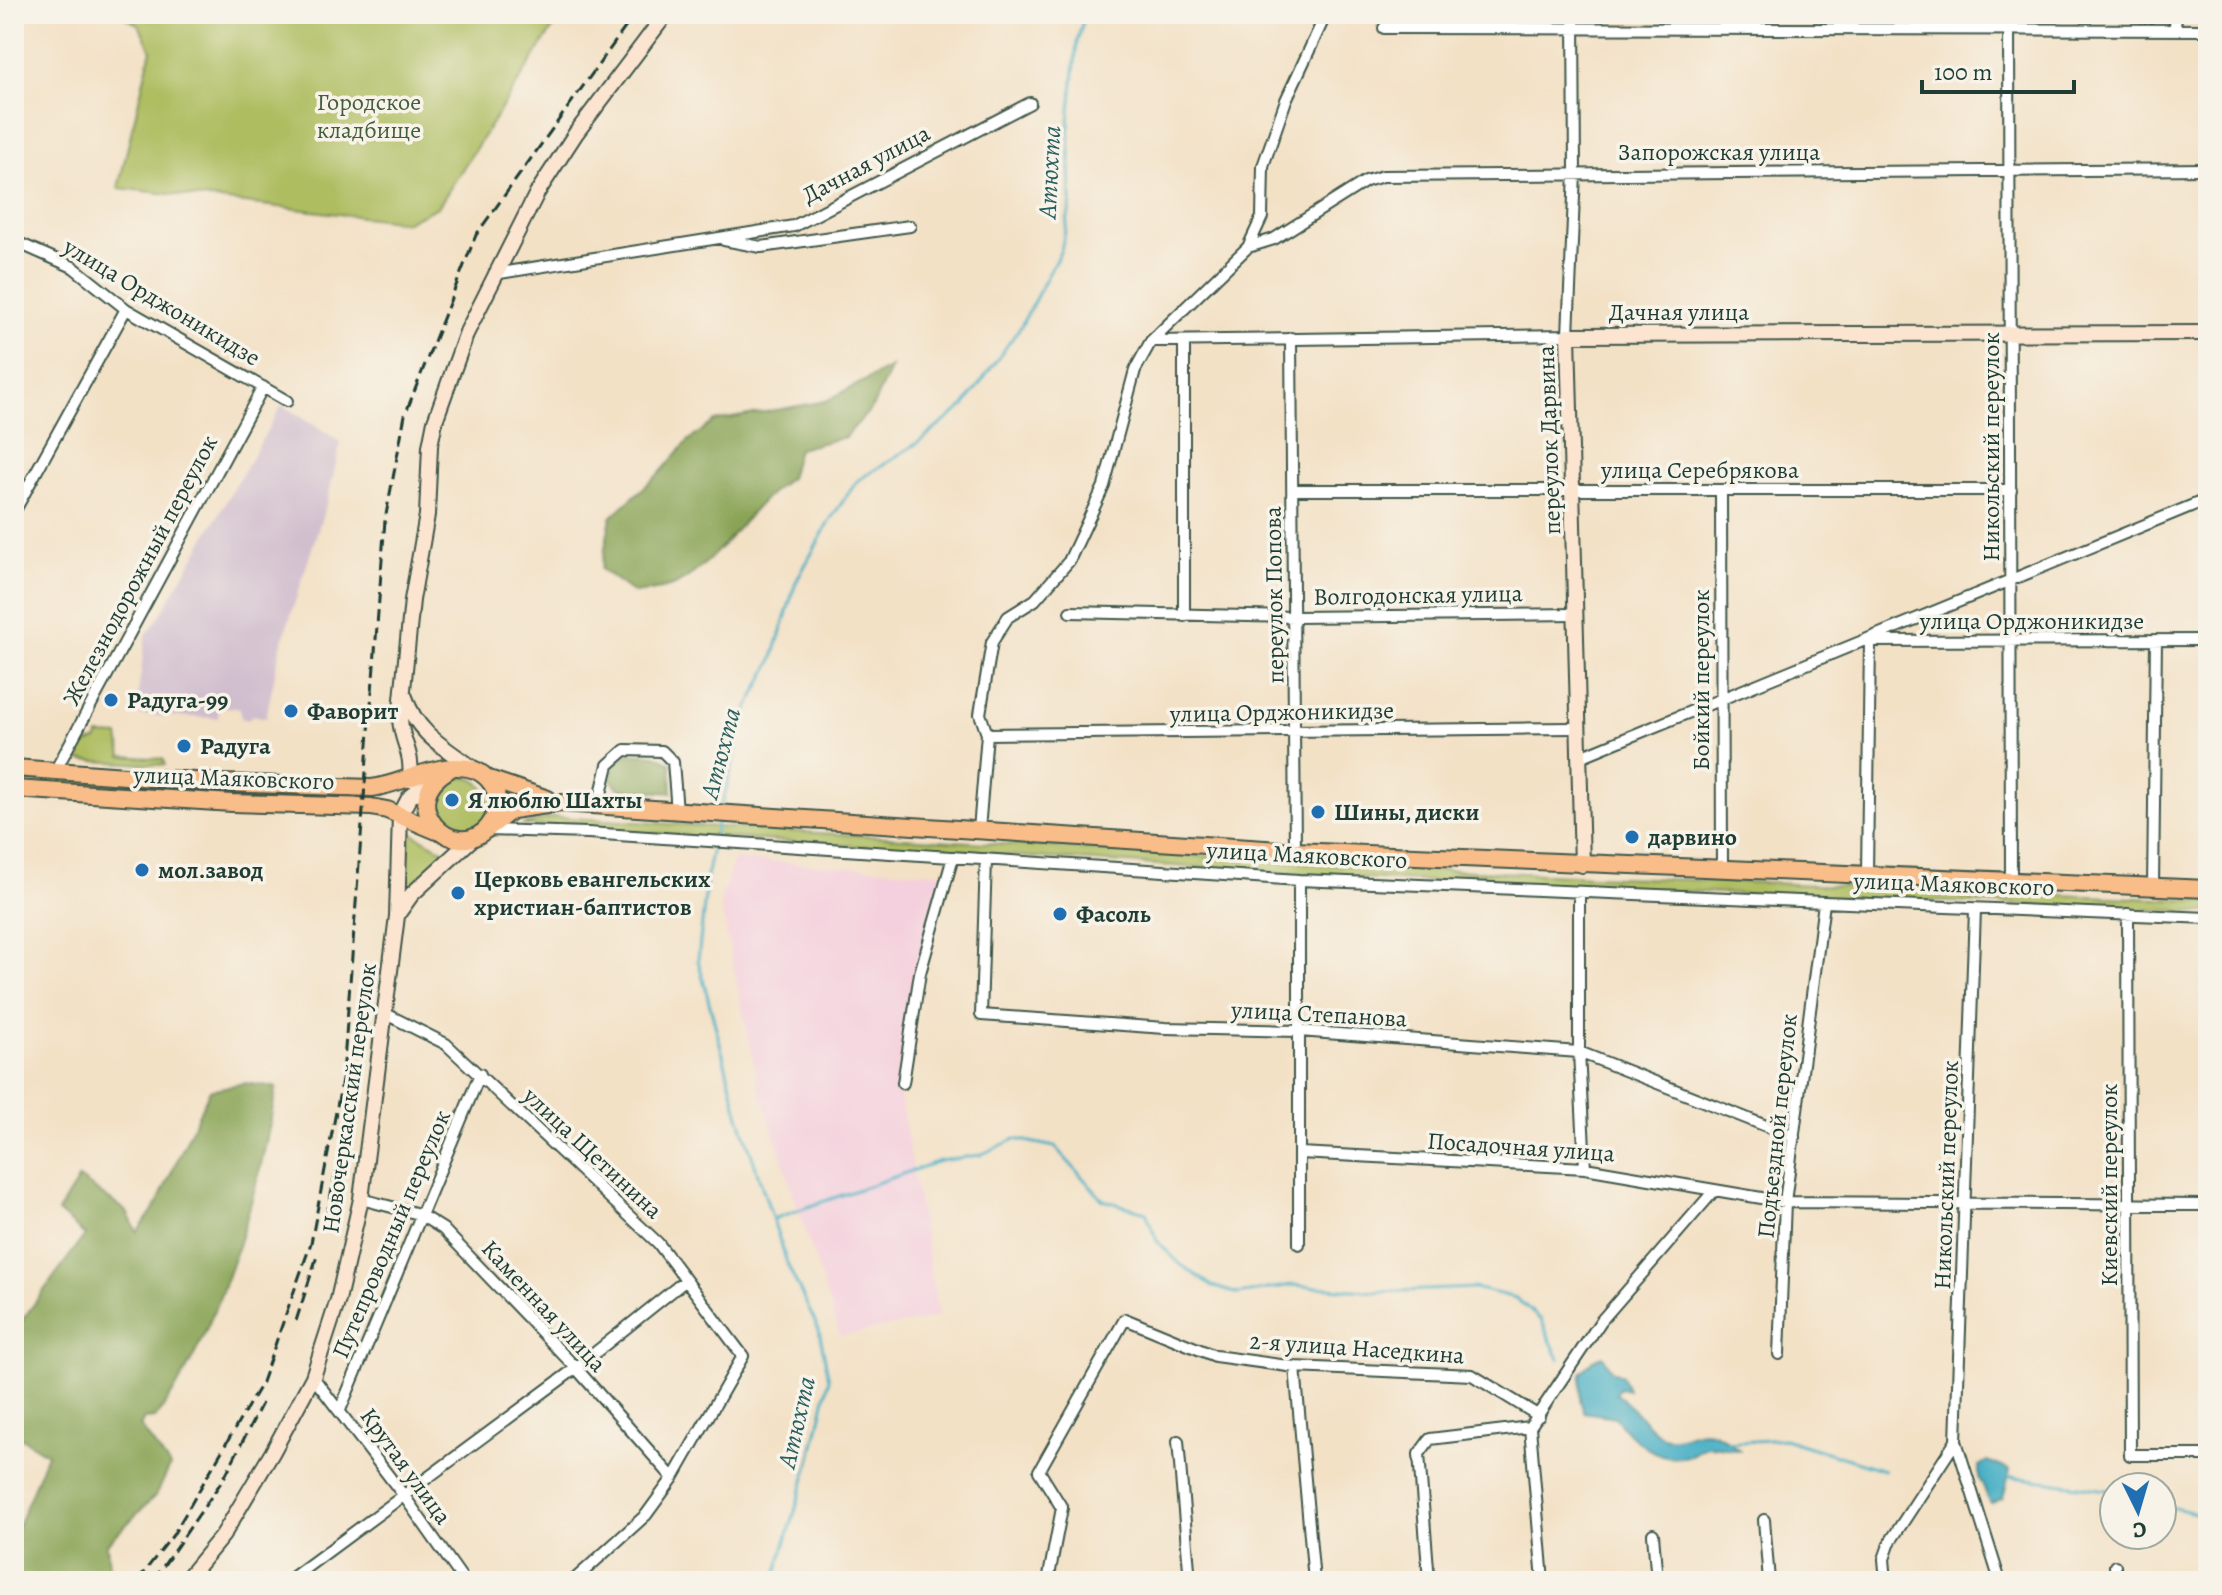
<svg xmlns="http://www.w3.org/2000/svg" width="2222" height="1595" viewBox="0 0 2222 1595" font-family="Alegreya,serif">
<rect width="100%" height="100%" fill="#f7f3e8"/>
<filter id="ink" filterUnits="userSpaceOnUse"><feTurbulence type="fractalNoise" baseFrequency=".0125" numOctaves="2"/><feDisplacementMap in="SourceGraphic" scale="16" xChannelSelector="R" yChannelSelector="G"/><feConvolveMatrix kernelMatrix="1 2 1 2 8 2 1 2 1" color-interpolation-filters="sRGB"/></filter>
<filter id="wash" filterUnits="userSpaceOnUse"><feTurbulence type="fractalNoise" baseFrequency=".006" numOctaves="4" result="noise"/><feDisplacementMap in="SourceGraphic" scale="32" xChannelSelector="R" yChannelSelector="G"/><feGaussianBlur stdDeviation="1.8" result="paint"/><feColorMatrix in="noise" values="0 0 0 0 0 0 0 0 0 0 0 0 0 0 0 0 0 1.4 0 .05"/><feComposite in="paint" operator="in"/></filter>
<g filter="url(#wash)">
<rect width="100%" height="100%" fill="#f3e1c6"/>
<path fill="#f4cfdd" d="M734,859L941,873L916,971L897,1080L939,1317L840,1336L759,1089L720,902Z"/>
<path fill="#d0bdcd" d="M282,405L341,442L328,498L280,649L266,718L252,715L248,720L241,718L240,708L219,707L218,718L135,715L146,635L158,619Z"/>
<path fill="#aebd60" stroke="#667d4a" stroke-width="2" d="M119,14H562L438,207L406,222L118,188L151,50L139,25Z
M98,735L119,736L122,756L163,759L165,765L73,760L76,748L97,740Z
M14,774L352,793L351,800L14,781Z
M435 804a27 27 0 1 1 54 0a27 27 0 1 1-54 0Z
M554,817L1398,868L2208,901V912L1397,880L522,825Z
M411,832L449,854L402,892Z"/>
<path fill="#8aa456" stroke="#547045" stroke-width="2" d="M891,367L872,408L845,437L798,449L790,478C746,508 723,558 677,584C665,590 647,591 634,593L601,569L611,517L660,473L688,441L715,421L826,401Z
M627,753L656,755L671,763L672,793L619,789L612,781L613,766Z
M245,1083L276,1087C263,1182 215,1344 155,1418L144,1419L140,1426L170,1466L157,1494L107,1544L109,1568L85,1577L14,1581V1536L47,1454L14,1433V1331L85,1235L58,1212L79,1178L127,1212L137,1232L156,1206L210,1090Z"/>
<path fill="#45aec4" stroke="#32767c" stroke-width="2" d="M1603,1356L1612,1371L1622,1375L1628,1390L1620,1388L1616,1393C1628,1402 1654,1434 1663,1437C1679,1443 1696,1426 1714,1433C1723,1437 1732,1445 1741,1451C1731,1450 1720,1446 1710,1446C1700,1446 1696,1454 1688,1456C1656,1463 1632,1440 1615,1417L1584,1412L1580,1400L1581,1373L1593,1360Z
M1987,1461L2010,1470L2003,1498L1991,1504L1979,1478V1466Z"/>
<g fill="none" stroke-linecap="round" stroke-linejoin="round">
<path stroke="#45aec4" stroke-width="3" d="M721,808L747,710L772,661L796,582L830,520L857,481L919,442L964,406L1021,326L1061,250L1071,203L1069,121L1077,42L1085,14
M718,819L708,868L698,960L739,1116L788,1266L819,1330L829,1380L811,1458L774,1581
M773,1219L940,1161L980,1155L1015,1139L1055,1147L1103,1200L1146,1212L1157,1241L1180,1264L1212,1286L1238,1294L1292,1285L1378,1292L1474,1288L1516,1298L1541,1320L1559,1359
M1725,1443L1784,1439L1884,1470
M2007,1476L2114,1491
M2162,1505L2208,1516"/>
</g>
</g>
<g filter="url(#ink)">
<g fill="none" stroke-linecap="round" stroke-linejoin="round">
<defs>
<path id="street" d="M2009,14L2011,879
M1384,28L2208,30
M2174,30L2177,14
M724,240L761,247L910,226
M14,241L73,267L126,309L287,401
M1248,247L1274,239L1366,181L1383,176L2208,169
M494,274L794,226L1030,103
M1291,338L1295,851
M1151,341L1568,335L1575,173L1574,14
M1184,341V616
M1293,490H2011
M1721,490L1722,871
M14,512L126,309
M1070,612L1295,617L1575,614
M1862,641L2208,640
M987,734L1576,728
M1578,758L2208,499
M54,773L263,387
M598,806L608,765L625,750L662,751L673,762L677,811
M488,830L588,833L1299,880L2208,918
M979,830L987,734L980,714L992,642L1008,617L1035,600L1069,561L1104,486L1135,370L1151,341L1248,247L1262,217L1263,166L1286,100L1326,14
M986,859L981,1015L1165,1028L1299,1031L1579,1052L1794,1137
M1867,874L1870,641
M1299,880V1244
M2153,887L2156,640
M1579,894V1052L1585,1168
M1975,910L1956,1441L2000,1581
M2128,914L2130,1455H2208
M384,1013L446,1044L658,1243L743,1356L673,1478L646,1515L573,1581
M903,1083L920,973L953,857
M1300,1153L1585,1168L1785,1202L2208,1205
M361,1199L419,1214L443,1229L576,1368L673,1478
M1779,1354L1785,1202L1824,903
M1295,1367L1314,1581
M313,1377L404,1496L464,1581
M340,1410L480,1074
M1178,1441L1190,1581
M1764,1520L1769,1581
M1653,1534L1657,1581
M2115,1566L2116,1581
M288,1581L576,1368L686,1280
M1048,1581L1062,1508L1039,1471L1125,1319L1215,1356L1295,1367L1472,1375L1539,1416
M1429,1581L1419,1454L1430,1439L1530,1427
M1543,1581L1530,1427L1601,1321L1713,1192
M1886,1581L1884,1559L1890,1542L1956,1441"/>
<path id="secondary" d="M405,697C416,733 445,748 474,769
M410,780C413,750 402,745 400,719L412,600L427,515L430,446L435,421L467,332L537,193L576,133L666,14
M1582,865L1568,335L2208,333
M397,915L412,894L474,837
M185,1581L223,1535L272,1453L313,1377L338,1300L361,1199L397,916L400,815L409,798L437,776"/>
<path id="primary" d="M14,768L223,783L372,788C404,784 444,758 475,770C487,775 495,786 497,798C498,809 495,818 488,827C454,866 392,802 450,769
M489,779L548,799
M14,789L232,803L371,807L387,810L437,831
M486,830L512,810L561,803L1295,851L2208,889"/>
</defs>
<use href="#street" stroke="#3f564a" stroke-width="14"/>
<use href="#secondary" stroke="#3f564a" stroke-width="18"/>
<use href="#primary" stroke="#3f564a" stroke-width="20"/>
<use href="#street" stroke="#fff" stroke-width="10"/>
<use href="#secondary" stroke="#fce5d0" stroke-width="14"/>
<use href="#primary" stroke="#f8bd89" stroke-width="16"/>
<path stroke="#1f3d34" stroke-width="3" stroke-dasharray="12 6" stroke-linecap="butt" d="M326,1218L341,1148
M296,1321L318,1253
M137,1581L173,1535L262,1382L311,1243L343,1075L385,520L405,415L476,235L635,14
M153,1581L224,1478L262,1403"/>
</g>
</g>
<g fill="#1f6fb2" stroke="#f7f3e8" stroke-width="3">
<circle cx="111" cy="700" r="8"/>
<circle cx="291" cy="711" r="8"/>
<circle cx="184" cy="746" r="8"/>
<circle cx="452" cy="800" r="8"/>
<circle cx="1318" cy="812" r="8"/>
<circle cx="1632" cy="837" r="8"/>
<circle cx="142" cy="870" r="8"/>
<circle cx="458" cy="893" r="8"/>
<circle cx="1060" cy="914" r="8"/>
</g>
<g text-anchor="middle" stroke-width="7" stroke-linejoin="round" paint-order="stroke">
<g font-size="24" fill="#435d3f" stroke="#f7f3e8">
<text x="369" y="110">Городское<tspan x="369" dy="28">кладбище</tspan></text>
</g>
<g font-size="24" fill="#1f3d34" stroke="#f7f3e8">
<text x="1719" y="160">Запорожская улица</text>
<text transform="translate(866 164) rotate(-28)" y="8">Дачная улица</text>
<text transform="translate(162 302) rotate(31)" y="8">улица Орджоникидзе</text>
<text x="1679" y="320">Дачная улица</text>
<text transform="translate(1549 440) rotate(-92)" y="8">переулок Дарвина</text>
<text transform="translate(1991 447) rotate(-90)" y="8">Никольский переулок</text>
<text x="1700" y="478">улица Серебрякова</text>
<text transform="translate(140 570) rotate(-62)" y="8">Железнодорожный переулок</text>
<text transform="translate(1274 595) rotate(-91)" y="8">переулок Попова</text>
<text transform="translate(1418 595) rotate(-1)" y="8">Волгодонская улица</text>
<text x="2032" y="629">улица Орджоникидзе</text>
<text transform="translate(1701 680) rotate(-90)" y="8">Бойкий переулок</text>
<text transform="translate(1282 712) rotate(-1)" y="8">улица Орджоникидзе</text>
<text transform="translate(234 778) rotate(2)" y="8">улица Маяковского</text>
<text transform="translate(1307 855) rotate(3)" y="8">улица Маяковского</text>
<text transform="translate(1954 884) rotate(2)" y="8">улица Маяковского</text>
<text transform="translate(1319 1014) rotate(3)" y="8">улица Степанова</text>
<text transform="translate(349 1098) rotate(-82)" y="8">Новочеркасский переулок</text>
<text transform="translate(1777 1126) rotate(-84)" y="8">Подъездной переулок</text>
<text transform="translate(1521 1147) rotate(4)" y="8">Посадочная улица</text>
<text transform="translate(593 1153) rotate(43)" y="8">улица Щетинина</text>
<text transform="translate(1946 1175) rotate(-88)" y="8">Никольский переулок</text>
<text transform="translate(2109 1185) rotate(-90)" y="8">Киевский переулок</text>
<text transform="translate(391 1234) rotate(-67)" y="8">Путепроводный переулок</text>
<text transform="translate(544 1306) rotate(47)" y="8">Каменная улица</text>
<text transform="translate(1357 1348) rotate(4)" y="8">2-я улица Наседкина</text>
<text transform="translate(406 1466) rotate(54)" y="8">Крутая улица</text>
</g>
<g font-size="24" font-weight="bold" fill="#1f3d34" stroke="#f7f3e8" text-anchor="start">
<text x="127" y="708">Радуга-99</text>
<text x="307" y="719">Фаворит</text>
<text x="200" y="754">Радуга</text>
<text x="468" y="808">Я люблю Шахты</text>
<text x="1334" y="820">Шины, диски</text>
<text x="1648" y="845">дарвино</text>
<text x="158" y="878">мол.завод</text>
<text x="474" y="887">Церковь евангельских<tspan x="474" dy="28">христиан-баптистов</tspan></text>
<text x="1076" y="922">Фасоль</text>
</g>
<g font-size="26" font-style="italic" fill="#2a5f5f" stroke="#f7f3e8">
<text transform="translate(1049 172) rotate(-87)" y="9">Атюхта</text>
<text transform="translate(720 753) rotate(-75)" y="9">Атюхта</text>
<text transform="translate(796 1422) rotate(-77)" y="9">Атюхта</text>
</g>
</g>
<rect width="2222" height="1595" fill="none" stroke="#f7f3e8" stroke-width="48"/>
<g transform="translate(2138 1511) rotate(175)"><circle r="38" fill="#f7f3e8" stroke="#a1aaa0" stroke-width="2"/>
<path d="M0-6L14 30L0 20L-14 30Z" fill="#1f6fb2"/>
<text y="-12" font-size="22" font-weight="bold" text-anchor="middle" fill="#1f3d34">С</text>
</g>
<path d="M1922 80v12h152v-12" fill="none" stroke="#1f3d34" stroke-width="4"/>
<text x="1934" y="80" font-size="24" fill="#1f3d34" stroke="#f7f3e8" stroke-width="6" paint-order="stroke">100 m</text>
</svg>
